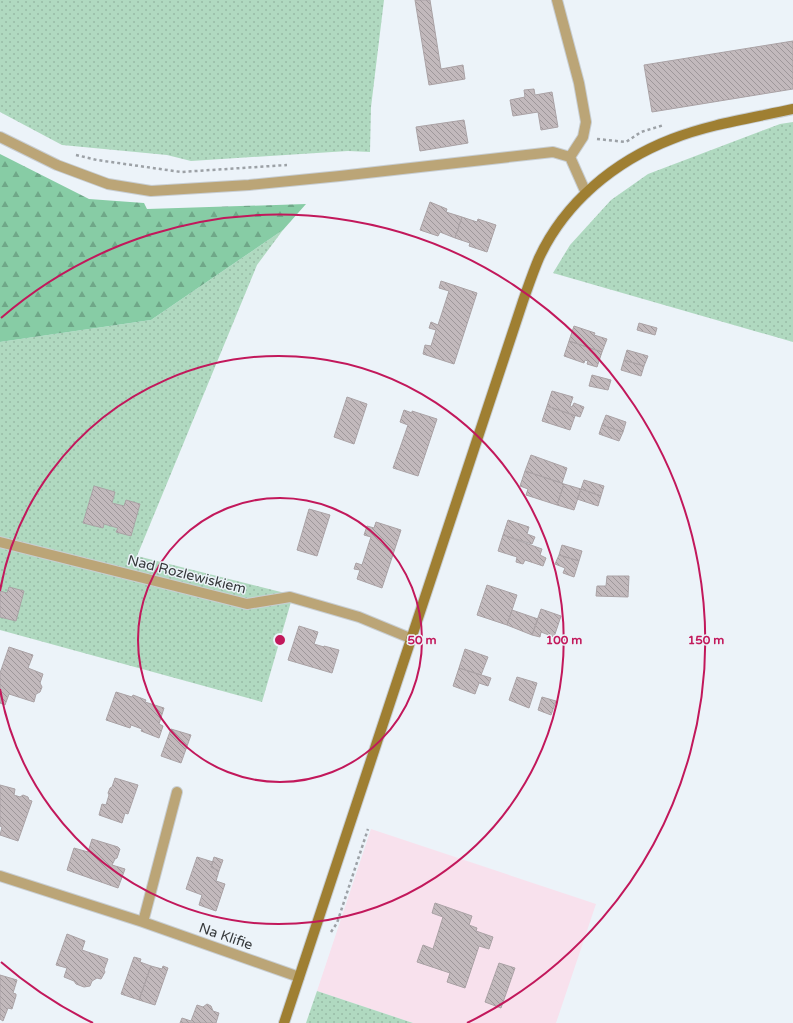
<svg xmlns="http://www.w3.org/2000/svg" width="793" height="1023" viewBox="0 0 793 1023" font-family="'Varela Round',sans-serif">
<defs>
<pattern id="green-dots" width="8" height="8" patternUnits="userSpaceOnUse"><rect width="8" height="8" fill="#b0d9c0"/><path d="M2 2h.1M6 6h.1" fill="none" stroke="#98bba6" stroke-width="1.8" stroke-linecap="round"/></pattern>
<pattern id="forest-firs" width="22" height="20" patternUnits="userSpaceOnUse"><rect width="22" height="20" fill="#87cca5"/><path d="M5 1l3.5 6h-7zM16 11l3.5 6h-7z" fill="#6fa788"/></pattern>
<pattern id="building-back-hatch" width="6" height="6" patternUnits="userSpaceOnUse"><rect width="6" height="6" fill="#c2b9bc"/><path d="M-1 5l2 2M0 0l6 6M5-1l2 2" fill="none" stroke="#9e979a"/></pattern>
</defs>
<rect width="100%" height="100%" fill="#ecf3f9"/>
<path fill="#f8e1ed" d="M371,829L596,904L556,1023H413L317,991Z"/>
<path fill="url(#green-dots)" d="M0,0H384L371,107L370,152L348,151L191,161L167,155L62,145L0,112Z
M793,122V342L553,273L570,245L611,200L648,174L780,124Z
M283,230L257,265L137,556L293,595L262,702L0,630V342L151,320Z
M317,991L413,1023H306Z"/>
<path fill="url(#forest-firs)" d="M0,154L89,199L144,203L147,209L306,204L283,230L151,320L0,342Z"/>
<path fill="url(#building-back-hatch)" stroke="#aaa2a5" d="M415,0H430L441,69L463,65L465,79L429,85Z
M793,41V89L652,112L644,65Z
M534,89L535,95L552,92L558,127L541,130L538,112L513,116L510,100L525,97L524,90Z
M464,120L468,143L420,151L416,127Z
M430,202L447,209L446,212L462,217L455,238L440,232L438,236L420,230Z
M462,217L477,222L478,219L496,225L487,252L469,246L470,243L455,238Z
M441,281L477,293L454,364L423,354L425,345L431,346L436,330L429,328L431,322L438,325L449,291L439,288Z
M639,323L657,328L655,335L637,330Z
M574,326L595,333L594,335L607,339L602,352L569,341Z
M569,341L602,352L597,367L587,364L588,361L585,360L584,363L564,356Z
M627,350L648,356L644,366L624,360Z
M624,360L644,366L641,376L621,370Z
M592,375L611,380L608,390L589,386Z
M552,391L573,397L570,406L572,407L574,403L584,407L580,417L547,406Z
M347,397L367,404L354,444L334,437Z
M547,406L575,416L570,430L542,421Z
M404,410L412,413V411L437,419L418,476L393,468L408,425L400,422Z
M606,415L626,422L623,432L602,425Z
M602,425L623,432L619,441L599,434Z
M531,455L567,468L562,483L525,471Z
M525,471L564,484L557,505L526,495L528,489L520,486Z
M584,480L604,486L601,496L581,489Z
M564,484L581,489L574,510L557,505Z
M94,486L115,492L112,503L124,506L126,500L140,504L131,536L116,532L118,528L104,524L103,528L83,523Z
M581,489L601,496L598,506L577,499Z
M309,509L330,515L317,556L297,550Z
M508,520L529,527L527,534L535,537L532,544L503,535Z
M376,522L401,530L382,588L357,579L360,570L354,569L356,563L362,565L371,537L364,535L367,526L374,528Z
M503,535L542,549L540,555L546,558L543,566L525,560L523,564L516,562L517,557L498,551Z
M562,545L582,551L579,561L559,555Z
M559,555L579,561L574,577L563,573L565,568L555,564Z
M607,576H629L628,597L596,596L597,586H606Z
M487,585L517,595L507,625L477,615Z
M9,587L24,591L16,621L0,617V591L7,593Z
M541,609L561,616L554,637L541,632L540,637L532,635Z
M512,610L538,619L532,635L507,625Z
M299,626L318,632L314,644L324,647V646L339,650L332,673L288,660Z
M9,647L33,655L28,668L43,674L40,683L42,687L40,692L36,694L34,702L9,694L5,705L0,703V673Z
M465,649L488,657L481,675L459,668Z
M459,668L491,678L488,686L479,683L475,694L453,686Z
M517,677L537,683L529,708L509,700Z
M116,692L132,697L133,695L146,700L145,702L164,708L159,724L163,726L159,738L141,731L142,729L131,725L130,728L106,720Z
M542,697L556,701L551,715L538,710Z
M171,729L191,735L181,763L161,756Z
M115,778L138,785L128,814L125,813L122,823L99,815L102,804L106,805L109,795L108,793L110,788L112,787Z
M0,785L15,789L14,795L20,797L23,795L28,797L29,800L32,801L18,841L0,835L2,827L0,826Z
M92,839L118,847L120,849L117,858L115,859L112,865L125,869L118,888L67,870L74,848L88,852Z
M197,857L213,862L211,867L219,871L216,881L225,884L216,911L199,905L202,895L186,889Z
M214,857L223,860L219,871L211,867Z
M435,903L472,916L469,925L477,928L476,931L493,937L489,949L479,946L465,988L447,982L450,973L417,962L423,945L433,949L443,917L432,913Z
M67,934L85,941L82,950L108,959L104,970L105,972L101,979L97,978L92,981L90,986L84,987L76,984L74,981L64,977L67,968L56,965Z
M134,957L141,959L140,962L151,966L139,1000L121,994Z
M499,963L515,968L501,1008L485,1002Z
M151,966L162,969L163,966L168,968L155,1005L139,1000Z
M0,975L17,980L13,993L16,994V996L12,1009L8,1008L3,1021L0,1019Z
M207,1004L211,1006L213,1011L219,1013L216,1023H180L182,1018L191,1021L197,1005L203,1007Z"/>
<g fill="none" stroke-linecap="round" stroke-linejoin="round">
<defs>
<path id="street" d="M557,0L579,83L586,122L583,137L570,157
M0,137L57,165L108,184L151,191L249,185L340,176L553,152L570,157
M570,157L586,193
M0,542L247,604L290,597L359,617L410,638
M0,876L143,922L299,977
M143,922L177,792"/>
<path id="secondary" d="M284,1023L523,301C528,287 533,272 539,258C565,202 615,161 672,139C710,124 753,118 793,109"/>
</defs>
<use href="#street" stroke="#c8ced3" stroke-width="12"/>
<use href="#secondary" stroke="#c8ced3" stroke-width="12"/>
<path stroke="#9ca1a6" stroke-width="2.5" stroke-dasharray="3 3" stroke-linecap="butt" d="M597,139L626,142L641,132L664,125
M76,155L97,160L181,172L287,165
M331,932L337,923L368,829"/>
<use href="#street" stroke="#bba577" stroke-width="10"/>
<use href="#secondary" stroke="#9f7f32" stroke-width="10"/>
</g>
<g fill="none" stroke="#c2185b" stroke-width="2">
<circle cx="280" cy="640" r="142"/>
<path d="M0 591A284 284 0 1 1 0 689"/>
<path d="M93 1023A426 426 0 0 1 1 962M1 318A426 426 0 1 1 467 1023"/>
</g>
<g text-anchor="middle" stroke-width="3" stroke-linejoin="round" paint-order="stroke">
<g font-size="14" fill="#36393b" stroke="#ecf3f9">
<text transform="translate(187 574) rotate(14)" y="5">Nad Rozlewiskiem</text>
<text transform="translate(226 936) rotate(19)" y="5">Na Klifie</text>
</g>
</g>
<circle cx="280" cy="640" r="6" fill="#c2185b" stroke="#ecf3f9" stroke-width="2"/>
<g font-size="12" text-anchor="middle" font-weight="bold" fill="#c2185b" stroke="#ecf3f9" stroke-width="3" stroke-linejoin="round" paint-order="stroke">
<text x="422" y="644">50 m</text>
<text x="564" y="644">100 m</text>
<text x="706" y="644">150 m</text>
</g>
</svg>
